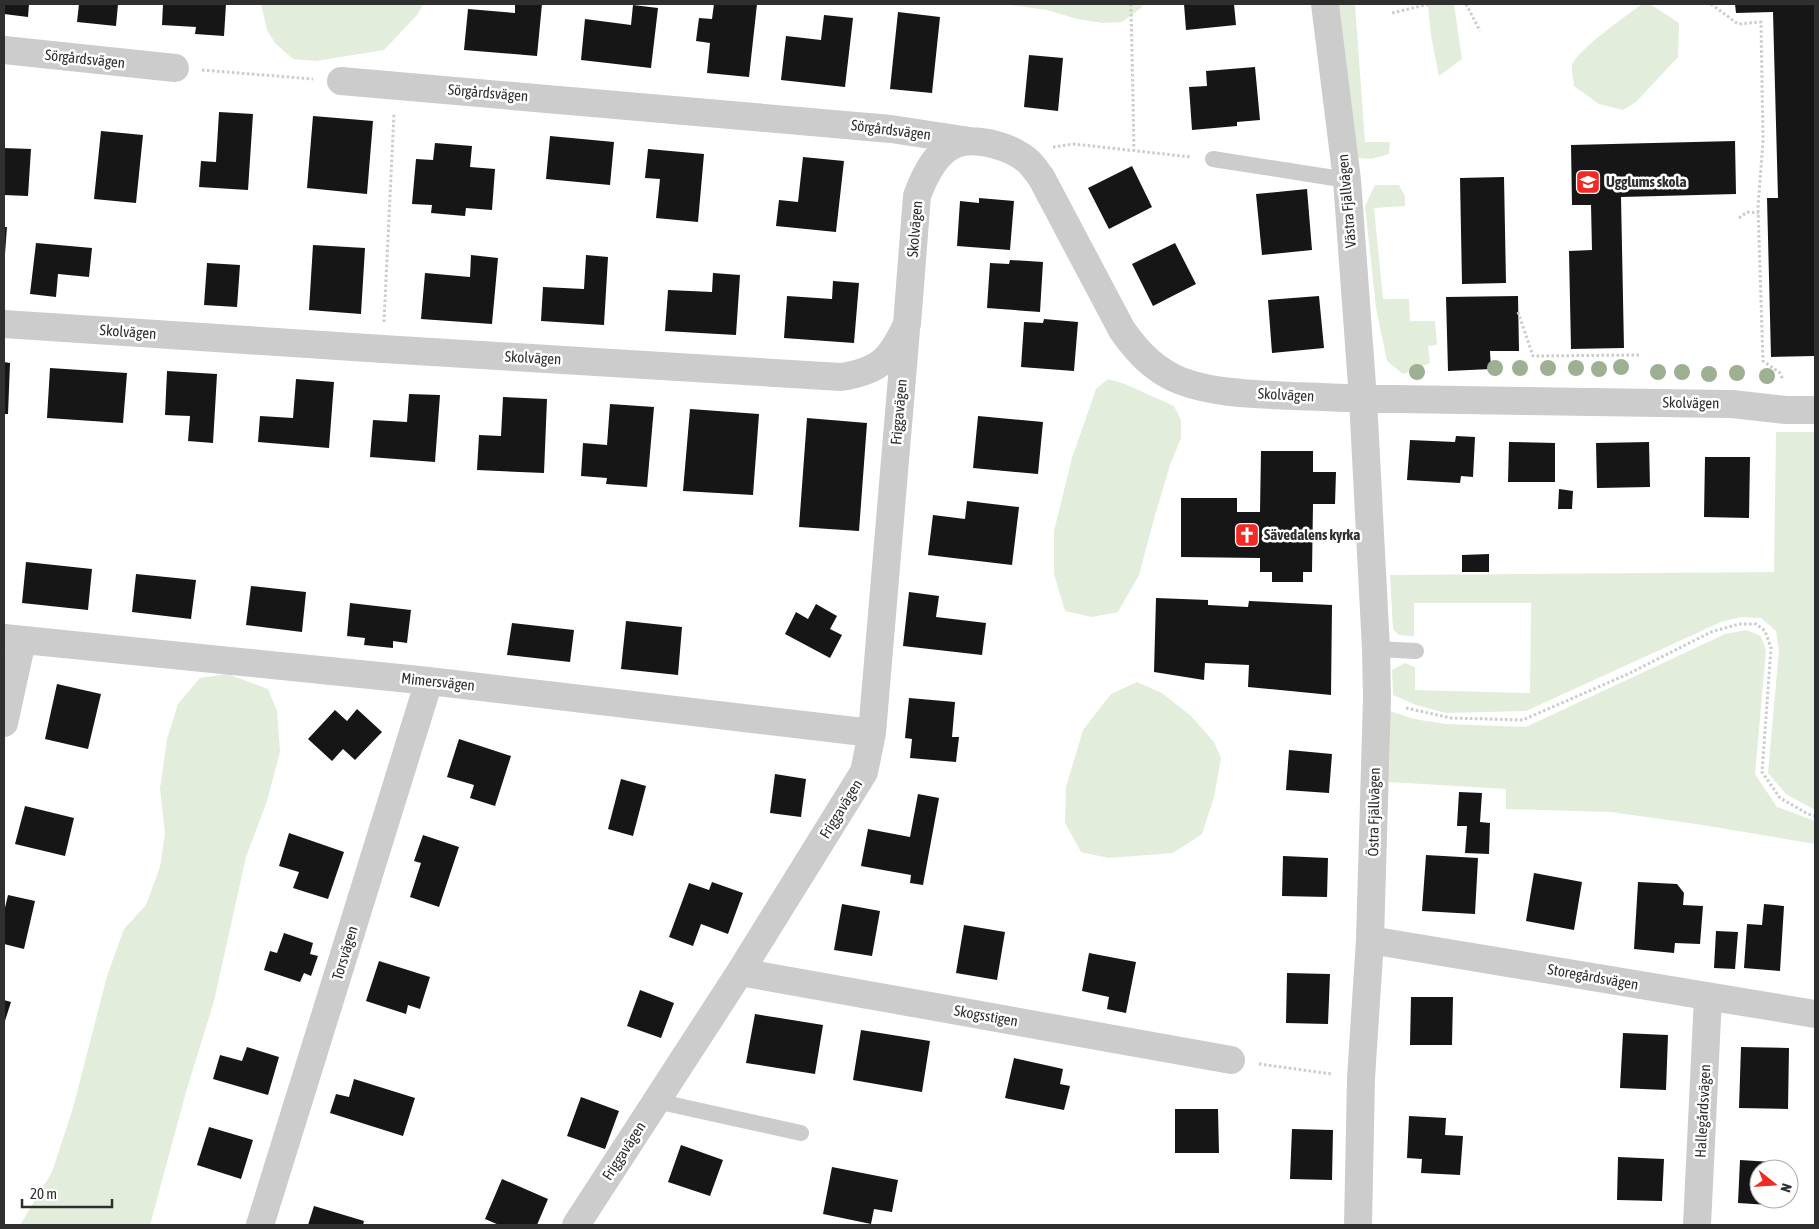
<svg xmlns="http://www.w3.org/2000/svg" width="1819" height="1229" viewBox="0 0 1819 1229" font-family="'Asap Condensed',sans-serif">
<rect width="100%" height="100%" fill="#fff"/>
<path fill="#e3eddc" d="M261,4H423L418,14L384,50L316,61L293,59L275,43L267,30Z
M1003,4H1143L1141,8L1122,22L1103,23L1077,19L1047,10Z
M1339,4H1355L1365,142H1390L1389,154L1371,159L1358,158Z
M1428,4H1454L1462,59L1439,76L1431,36Z
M1642,4H1650L1679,23L1678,57L1636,102L1623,110L1599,104L1574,86C1574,80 1571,72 1572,66C1575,51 1629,14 1642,4Z
M1375,185H1399L1405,196V206L1374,208L1383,299H1409L1410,321H1435L1437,345L1428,346L1430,363L1403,374L1387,361L1376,308L1365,206Z
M1108,379L1125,384L1174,406L1181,420V438L1170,465L1154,519L1139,575L1118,612L1092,617L1065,611L1054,574V531L1072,458L1096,389Z
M1776,432H1815V810L1786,794L1768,773L1779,650L1776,631L1761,618L1741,617L1721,622L1526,711L1446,713L1416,705L1393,695L1392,670L1405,663L1415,667V690L1530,693L1531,603H1414V636L1399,635L1393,629L1390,575L1774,572Z
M1746,630L1761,636L1766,651L1755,774L1777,807L1815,821V844L1703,825L1611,812L1506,809V789L1389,782L1390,711L1414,719L1446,724L1526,727L1725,634Z
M227,674L268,689L277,711L280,752L267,801L246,857L214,1001L186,1092L150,1225H20L52,1172L73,1108L107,976L124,929L146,905L160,867L165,833L160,789L167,739L178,704L200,678Z
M1137,682L1162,693L1191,716L1214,742L1221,758L1214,797L1202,834L1173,853L1108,858L1081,852L1065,823L1066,787L1083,730L1111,694Z"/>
<path fill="#161616" d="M4,4H29L28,17L4,14Z
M79,4H118L116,26L77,22Z
M163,4H226L224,36L195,34L196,27L162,25Z
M515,4H542L537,56L464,50L468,9L515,13Z
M714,4H757L749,77L707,73L710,43L696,41L699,18L712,19Z
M1184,4H1234L1236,25L1186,30Z
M1735,4H1815V356L1771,357L1767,198H1778L1773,12L1736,13Z
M633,5L658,8L651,68L581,60L585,19L631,25Z
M898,12L940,17L932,93L890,89Z
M824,15L853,18L845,87L781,80L786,36L821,40Z
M1029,55L1063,58L1058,111L1024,107Z
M1255,67L1260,120L1237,122V126L1192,130L1189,87L1207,86L1206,71Z
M219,112L253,114L248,190L199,187L201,161L216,162Z
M313,116L373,121L367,194L307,188Z
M101,131L143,135L136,203L94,199Z
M550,136L614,142L610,185L546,179Z
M1735,141L1736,194L1621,197L1624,348L1571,349L1569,251L1592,250L1591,205H1572L1571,145Z
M435,143L472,146L470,167L495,169L492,210L466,208L465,216L431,213L432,205L412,204L416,159L433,160Z
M4,148L31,149L28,196L4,195Z
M648,149L704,154L698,222L656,218L660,179L645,178Z
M803,157L844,161L836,232L776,226L779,200L798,202Z
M1132,166L1152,207L1109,229L1088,188Z
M1504,177L1506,283L1462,284L1460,178Z
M1307,189L1312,250L1262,255L1256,194Z
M979,198L1014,201L1010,250L957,246L960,201L979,203Z
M4,227H7L5,254H4Z
M36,243L92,248L89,277L58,274L56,297L30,294Z
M1175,243L1196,284L1153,306L1132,264Z
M313,245L365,248L361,314L309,310Z
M471,255L498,258L492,324L421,319L425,273L470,277Z
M586,255L608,257L604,325L541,321L543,287L584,289Z
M1010,260L1043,262L1040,312L987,308L990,263L1009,264Z
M207,263L240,265L237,307L204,305Z
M713,273L740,275L736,335L665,331L668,290L712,292Z
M833,281L859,283L854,343L784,338L787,296L832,299Z
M1319,296L1324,348L1272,353L1268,300Z
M1518,296L1519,351H1490L1491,369L1448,371L1446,297Z
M1044,319L1078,322L1074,371L1021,367L1024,322L1043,323Z
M4,362L10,363L8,414H4Z
M50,368L127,373L123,423L47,418Z
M167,371L217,374L213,443L188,441L190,416L165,415Z
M296,379L334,382L329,448L258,442L260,416L293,418Z
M409,394L440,395L435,462L370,457L373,420L407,422Z
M503,397L547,399L544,473L477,470L479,435L501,436Z
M610,404L654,407L647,487L606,484L607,478L581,476L583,443L607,445Z
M690,409L759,414L753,495L683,491Z
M978,416L1043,422L1038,474L973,468Z
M807,418L867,423L859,531L799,527Z
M1456,436L1475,437L1473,477L1461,476L1460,483L1407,480L1410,440L1455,442Z
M1509,442L1555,443V482H1508Z
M1649,442L1650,487L1597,488L1596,443Z
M1261,451H1313V472H1336L1335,504H1313L1312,572H1303V582H1272V572H1260V558L1181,557V498H1237V512H1260Z
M1705,457H1750L1749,518L1704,517Z
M1559,489L1573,491L1572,509H1558Z
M967,501L1019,507L1012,565L928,555L933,515L965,519Z
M1489,554V572H1462V555Z
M26,562L92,569L88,610L22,603Z
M136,574L196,580L191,619L132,612Z
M251,586L306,592L302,632L246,625Z
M909,592L939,596L936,617L986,623L982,655L903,646Z
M1156,598L1208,600V605L1248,607L1249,601L1332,605L1331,695L1248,687L1249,665L1205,663L1204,680L1154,672Z
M350,603L411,610L407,643L393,641V648L364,645L365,638L347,636Z
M816,604L837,616L830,629L842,635L830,658L785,634L796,612L808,619Z
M626,621L682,627L678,675L621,669Z
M512,623L574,630L570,662L507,655Z
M57,684L101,694L88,749L45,739Z
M909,698L955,702L952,737H959L956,762L910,758L912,739L905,738Z
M357,709L382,732L355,760L343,749L332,761L308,739L335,710L347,721Z
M459,739L511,756L495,806L470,798L474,785L447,777Z
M1289,750L1332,754L1329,793L1286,790Z
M775,774L806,779L801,817L770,813Z
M621,779L646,786L633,836L608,829Z
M1459,792L1482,793L1480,822L1490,823L1489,854L1465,853L1467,826H1457Z
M918,794L939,798L923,885L910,883L911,875L861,866L868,829L910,837Z
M25,806L74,818L65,856L15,844Z
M289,833L344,852L328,899L293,888L299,872L279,866Z
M423,835L459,847L439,907L410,897L421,863L414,861Z
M1426,855L1478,858L1475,914L1422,911Z
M1283,856L1328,858L1327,897L1282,896Z
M1534,873L1582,882L1574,930L1526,921Z
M712,882L743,893L728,934L701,924L693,946L669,937L689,883L709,890Z
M1638,882L1677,884L1684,893L1683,905L1703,906L1700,944L1675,943L1674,953L1634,949Z
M8,895L35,901L24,949L4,944V912Z
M842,904L880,911L872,956L834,950Z
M1764,904L1784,906L1780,971L1744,968L1747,924L1762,925Z
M964,925L1005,932L997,980L956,973Z
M1716,931L1738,932L1735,969L1714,968Z
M284,933L313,943L310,954L318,956L311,976L304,973L300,982L264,970L270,951L277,953Z
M1089,953L1136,962L1126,1013L1107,1009L1109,997L1082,991Z
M379,961L430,977L420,1009L408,1005L406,1014L366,1001Z
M1287,973L1330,974L1328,1024L1286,1023Z
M640,990L674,1003L661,1038L627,1026Z
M1411,997H1453L1452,1045H1410Z
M4,1000L11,1002L4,1024Z
M755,1014L823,1025L815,1074L746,1063Z
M861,1030L930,1041L922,1092L853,1080Z
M1623,1033L1668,1035L1666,1090L1620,1088Z
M247,1047L279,1057L268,1095L213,1079L220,1055L242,1061Z
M1741,1047L1789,1048L1788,1109L1739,1108Z
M1014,1058L1063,1069L1060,1084L1070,1086L1064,1110L1005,1098Z
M354,1079L415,1098L403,1136L330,1113L336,1094L349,1097Z
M581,1097L619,1111L605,1149L567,1136Z
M1175,1109H1218L1219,1153H1175Z
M1409,1116L1446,1118L1445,1135L1463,1136L1460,1175L1421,1173L1422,1159L1407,1158Z
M209,1127L253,1140L241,1179L197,1165Z
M1292,1129L1333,1130L1332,1180L1290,1179Z
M681,1145L723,1160L710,1196L668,1182Z
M1618,1157L1664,1159L1662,1201L1617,1200Z
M1740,1160L1786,1163V1169H1759V1199H1784V1206L1738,1203Z
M832,1167L898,1180L892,1212L874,1209L871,1224L823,1214Z
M502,1179L548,1199L537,1225H499L485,1219Z
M314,1206L364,1221L363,1225H308Z"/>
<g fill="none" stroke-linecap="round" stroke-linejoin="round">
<path stroke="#ccc" stroke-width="3" stroke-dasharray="2.5 2.5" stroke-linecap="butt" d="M1131,4L1134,150
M1466,4L1480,31
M1711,4L1738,24L1761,22L1763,141L1758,207L1763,361L1780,373L1783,380
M1392,13L1429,4
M202,70L313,79
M1053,147L1074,144L1191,157
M1739,218L1747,212L1759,213
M1518,312L1533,356L1641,355
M384,322L394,113
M1406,708L1451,718L1523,720L1628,674L1711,632L1739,624H1756L1765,631L1771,648L1762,772L1780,798L1808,814L1815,816
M1259,1064L1332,1074"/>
<path stroke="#ccc" stroke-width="16" d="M1213,159L1347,180
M1376,649L1416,651
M656,1101L801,1133"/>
<path stroke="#ccc" stroke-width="28" d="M1325,4L1347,180L1363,399L1376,649L1377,698L1370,940L1361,1078L1358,1225
M4,50L175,68
M341,81L891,129L970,141
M4,324L383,349L841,377C880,371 891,359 907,324L917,196C924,177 935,152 956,144C976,136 1013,147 1029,162C1033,166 1037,172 1041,177L1122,330C1137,352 1155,371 1181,381C1216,394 1256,394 1293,396C1327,397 1361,399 1395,399C1508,401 1620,402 1732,404L1786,410H1815
M4,638L429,681L872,733
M4,723L22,641
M1370,940L1815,1014
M740,972L1231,1060
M260,1225L429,681
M576,1225L740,972L864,772L872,733L906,330
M1697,1225L1708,997"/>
</g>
<g fill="#9db092">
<circle cx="1621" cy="367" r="8"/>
<circle cx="1495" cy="368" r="8"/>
<circle cx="1520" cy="368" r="8"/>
<circle cx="1548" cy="368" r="8"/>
<circle cx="1576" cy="368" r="8"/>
<circle cx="1599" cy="369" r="8"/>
<circle cx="1417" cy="372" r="8"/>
<circle cx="1658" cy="372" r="8"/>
<circle cx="1682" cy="372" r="8"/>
<circle cx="1737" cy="373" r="8"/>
<circle cx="1709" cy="374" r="8"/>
<circle cx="1767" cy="376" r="8"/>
</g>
<defs>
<symbol id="school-square" viewBox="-11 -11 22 22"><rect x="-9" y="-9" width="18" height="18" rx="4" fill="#f32924" stroke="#fff"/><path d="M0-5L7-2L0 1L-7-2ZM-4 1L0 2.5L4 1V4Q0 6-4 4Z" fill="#fff"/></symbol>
<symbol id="church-square" viewBox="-11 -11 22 22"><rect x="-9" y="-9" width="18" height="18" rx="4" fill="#f32924" stroke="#fff"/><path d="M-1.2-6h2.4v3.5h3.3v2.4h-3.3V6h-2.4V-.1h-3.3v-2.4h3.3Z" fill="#fff"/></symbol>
</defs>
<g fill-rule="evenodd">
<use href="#school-square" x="1574" y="168" width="28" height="28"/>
<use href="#church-square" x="1233" y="521" width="28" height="28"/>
</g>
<g text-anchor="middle" stroke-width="5" stroke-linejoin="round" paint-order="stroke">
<g font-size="15" fill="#2f2f2f" stroke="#fff">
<text transform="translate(85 59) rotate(6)" y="5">Sörgårdsvägen</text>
<text transform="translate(488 93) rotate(5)" y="5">Sörgårdsvägen</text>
<text transform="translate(891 130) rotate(7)" y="5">Sörgårdsvägen</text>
<text transform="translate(1347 201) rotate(-95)" y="5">Västra Fjällvägen</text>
<text transform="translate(915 229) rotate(-85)" y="5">Skolvägen</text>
<text transform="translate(128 332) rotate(4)" y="5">Skolvägen</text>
<text transform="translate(533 358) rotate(3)" y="5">Skolvägen</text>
<text transform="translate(1286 395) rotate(3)" y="5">Skolvägen</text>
<text transform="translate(1691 403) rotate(1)" y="5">Skolvägen</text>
<text transform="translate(899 412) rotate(-85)" y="5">Friggavägen</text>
<text transform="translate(438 682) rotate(6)" y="5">Mimersvägen</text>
<text transform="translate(841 809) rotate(-58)" y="5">Friggavägen</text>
<text transform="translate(1374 812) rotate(-89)" y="5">Östra Fjällvägen</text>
<text transform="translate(345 953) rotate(-73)" y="5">Torsvägen</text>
<text transform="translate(1593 977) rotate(10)" y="5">Storegårdsvägen</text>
<text transform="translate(986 1016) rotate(10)" y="5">Skogsstigen</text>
<text transform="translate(1703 1111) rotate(-87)" y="5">Hallegårdsvägen</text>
<text transform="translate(624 1151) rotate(-57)" y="5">Friggavägen</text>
</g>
<g font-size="15" font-weight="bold" fill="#2f2f2f" stroke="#fff" text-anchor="start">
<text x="1606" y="187">Ugglums skola</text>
<text x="1264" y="540">Sävedalens kyrka</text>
</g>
</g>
<rect width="1819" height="1229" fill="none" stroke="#2f2f2f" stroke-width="10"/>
<g transform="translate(1774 1184) rotate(107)"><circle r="24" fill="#ffffff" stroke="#acacac"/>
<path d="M0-4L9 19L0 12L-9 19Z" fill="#f32924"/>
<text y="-8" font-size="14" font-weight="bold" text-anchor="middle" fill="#2f2f2f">N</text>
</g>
<path d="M22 1199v8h90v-8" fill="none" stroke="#2f2f2f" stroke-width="2.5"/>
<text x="30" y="1199" font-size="15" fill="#2f2f2f" stroke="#ffffff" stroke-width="4" paint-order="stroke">20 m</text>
</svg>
